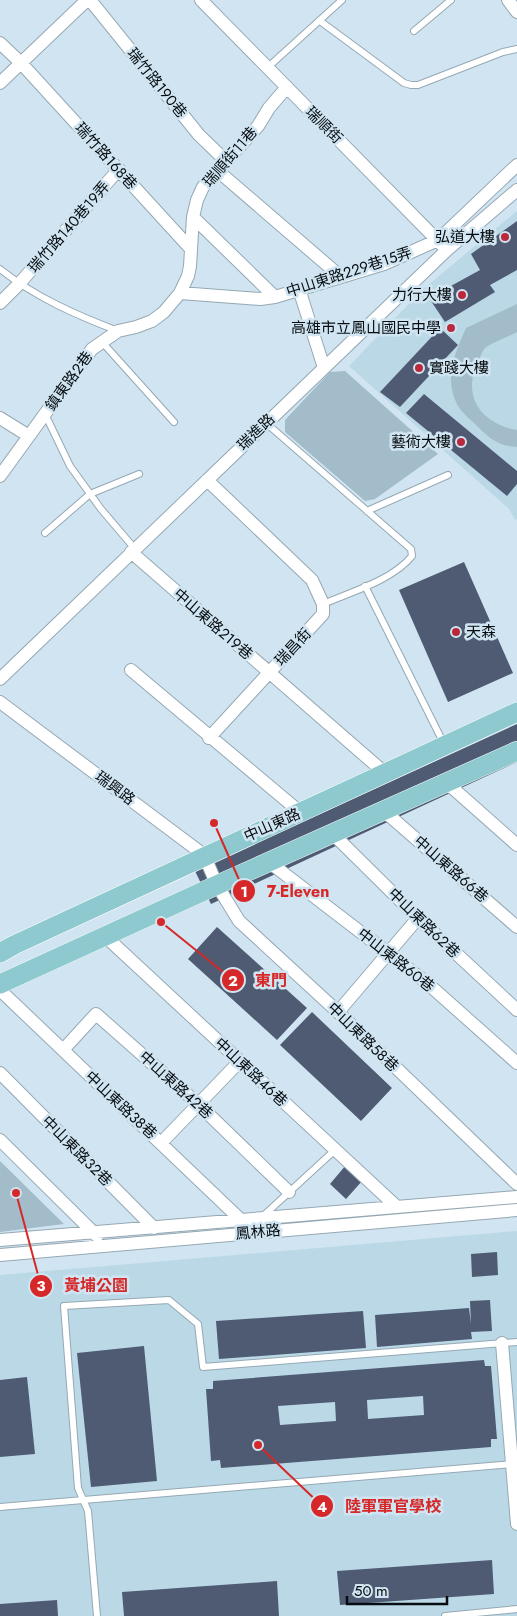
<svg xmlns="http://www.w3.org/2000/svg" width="517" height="1616" viewBox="0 0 517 1616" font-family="Jost,'Noto Sans TC',sans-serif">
<rect width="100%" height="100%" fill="#d0e5f1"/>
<path fill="#bbd8e7" d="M517,211V519L515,520L509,509L349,366L422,290Z
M517,1231V1616H0V1275Z"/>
<path fill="#a2bcca" d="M517,304V332C510,336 489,344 485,348C482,351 480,358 478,362C461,397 482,424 517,430V447C499,446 490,439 477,426C471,420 462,413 458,406C443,379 455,353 466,328Z
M345,371L438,454L375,499L365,501L285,432V420L330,372Z
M0,1161L64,1224L0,1232Z"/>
<path fill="#4e5b73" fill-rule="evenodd" d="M517,221V270L490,285L495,292L445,322L429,298L480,270L471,254Z
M440,328L458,345L400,407L380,392Z
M424,394L517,471V484L507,496L406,413Z
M464,562L513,673L448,702L399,590Z
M517,724V762L211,904L195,871Z
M217,927L307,1008L277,1040L188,959Z
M312,1012L392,1088L361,1121L280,1045Z
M346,1165L363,1180L346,1199L330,1184Z
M497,1252L498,1275L472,1277L471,1254Z
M490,1300L492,1331L471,1332L472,1339L377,1347L375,1315L469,1308L471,1324L470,1301Z
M363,1311L366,1348L219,1359L216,1321Z
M144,1346L157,1481L91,1487L77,1353Z
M484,1360L485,1366H491L497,1439H491V1447L221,1468L220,1460L211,1461L206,1389H213V1381ZM423,1396L424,1415L368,1419L367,1400ZM335,1402L336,1421L280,1425L278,1406Z
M27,1377L35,1454L0,1457V1380Z
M492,1560L494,1594L340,1605L337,1571Z
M277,1581L279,1616H124L122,1592Z
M57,1600L58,1616H0V1604Z"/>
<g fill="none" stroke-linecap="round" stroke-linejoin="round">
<defs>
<path id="service" d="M320,21L404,83L411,85H418L503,52L517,49
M414,31L451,0
M267,68L342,0
M0,269C35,297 76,315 118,331
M102,342L174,422
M45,414L70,466L101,509L135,549
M266,423L411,549L412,556C393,580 351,592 323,604
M367,511L448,475
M45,533L90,494L139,474
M365,586L444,744
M262,1217L335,1150
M0,1507L513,1464
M97,1616L88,1511L78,1488L64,1306L169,1300L198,1324L203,1367L517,1342
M445,1616L517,1609"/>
<path id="minor" d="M90,0L199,135L227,162
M201,0L442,245
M508,0L517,12
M0,43L21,63L190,248
M0,83L87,0
M218,171L340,276
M193,217L275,297
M299,289L324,368
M180,293L260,299L275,297L384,264L438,240L517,165
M0,303L19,284L119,169
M0,418L29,436
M0,476L92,349L118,331L136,327L152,321L164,312L180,293L188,276L190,266L193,217L197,200L203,187L258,126L269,108L287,87
M207,480L312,580L323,604V614L209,738
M131,552L386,774
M131,670L300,812
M0,679L447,250L517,190
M0,702L204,855L217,885L239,921L338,1012L517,1184
M447,783L517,845
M384,811L517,927
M332,833L418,918L517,1010
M269,862L427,983L517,1063
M105,936L397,1207
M0,990L242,1221
M338,1012L418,918
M63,1050L96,1014L198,1104L289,1192
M0,1073L154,1228
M0,1140L97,1236
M161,1143L240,1061
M0,1240L517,1197
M0,1255L517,1210
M502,1343L517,1524"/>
<path id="primary" d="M0,953L14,945L517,712
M0,984L217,885L517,751"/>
</defs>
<use href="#service" stroke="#95a8b4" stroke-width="8"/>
<use href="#minor" stroke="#95a8b4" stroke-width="14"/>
<use href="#primary" stroke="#fff" stroke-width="20"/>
<use href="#service" stroke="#fff" stroke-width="6"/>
<use href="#minor" stroke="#fff" stroke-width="12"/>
<use href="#primary" stroke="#8dc9ce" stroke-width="19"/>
</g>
<g fill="#ba293b" stroke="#d0e5f1" stroke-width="2">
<circle cx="505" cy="237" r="5"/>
<circle cx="462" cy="295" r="5"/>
<circle cx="451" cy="328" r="5"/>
<circle cx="419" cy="368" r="5"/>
<circle cx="461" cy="442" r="5"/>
<circle cx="456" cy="632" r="5"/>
</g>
<g text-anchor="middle" stroke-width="5" stroke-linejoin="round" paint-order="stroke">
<g font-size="15" fill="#060c10" stroke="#d0e5f1">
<text transform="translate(157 83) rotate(51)" y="5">瑞竹路190巷</text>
<text transform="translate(324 125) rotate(45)" y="5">瑞順街</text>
<text transform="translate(106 156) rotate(48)" y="5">瑞竹路168巷</text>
<text transform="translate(230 157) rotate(-49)" y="5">瑞順街11巷</text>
<text transform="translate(69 227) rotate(-49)" y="5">瑞竹路140巷19弄</text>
<text transform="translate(349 272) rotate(-18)" y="5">中山東路229巷15弄</text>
<text transform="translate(69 381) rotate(-54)" y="5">鎮東路2巷</text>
<text transform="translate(256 432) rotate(-44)" y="5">瑞進路</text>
<text transform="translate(213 624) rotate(41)" y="5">中山東路219巷</text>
<text transform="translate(293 647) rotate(-47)" y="5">瑞昌街</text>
<text transform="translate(115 788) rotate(37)" y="5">瑞興路</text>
<text transform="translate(272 825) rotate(-24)" y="5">中山東路</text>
<text transform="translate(451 869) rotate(41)" y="5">中山東路66巷</text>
<text transform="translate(424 923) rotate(44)" y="5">中山東路62巷</text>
<text transform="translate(396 960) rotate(38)" y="5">中山東路60巷</text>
<text transform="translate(363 1037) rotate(44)" y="5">中山東路58巷</text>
<text transform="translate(251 1072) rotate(43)" y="5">中山東路46巷</text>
<text transform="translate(176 1085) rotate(42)" y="5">中山東路42巷</text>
<text transform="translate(121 1105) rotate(43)" y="5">中山東路38巷</text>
<text transform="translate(77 1151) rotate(45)" y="5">中山東路32巷</text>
<text transform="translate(258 1232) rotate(-5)" y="5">鳳林路</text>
</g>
<g font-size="15" fill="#060c10" stroke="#d0e5f1" text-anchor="end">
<text x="495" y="242">弘道大樓</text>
<text x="452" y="300">力行大樓</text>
<text x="441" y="333">高雄市立鳳山國民中學</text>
<text x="429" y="373" text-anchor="start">實踐大樓</text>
<text x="451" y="447">藝術大樓</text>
<text x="466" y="637" text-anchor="start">天森</text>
</g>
</g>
<path fill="none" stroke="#d62828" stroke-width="2" d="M214 823L244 891M161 922L233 980M16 1193L41 1286M258 1445L322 1506"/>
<g fill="#d62828" stroke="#d0e5f1" stroke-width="2">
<circle cx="214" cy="823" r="5"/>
<circle cx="161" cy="922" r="5"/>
<circle cx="16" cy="1193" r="5"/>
<circle cx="258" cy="1445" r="5"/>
<circle cx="244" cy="891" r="12"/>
<circle cx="233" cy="980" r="12"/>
<circle cx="41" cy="1286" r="12"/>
<circle cx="322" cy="1506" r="12"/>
</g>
<g font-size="15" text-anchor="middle" font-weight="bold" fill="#fff">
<text x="244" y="897">1</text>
<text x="233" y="986">2</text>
<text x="41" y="1291">3</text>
<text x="322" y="1512">4</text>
</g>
<g font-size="16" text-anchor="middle" font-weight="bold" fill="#d62828" stroke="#d0e5f1" stroke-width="5" stroke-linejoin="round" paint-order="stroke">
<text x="298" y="897">7-Eleven</text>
<text x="271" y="986">東門</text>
<text x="96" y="1291">黃埔公園</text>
<text x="393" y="1512">陸軍軍官學校</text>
</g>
<path d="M347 1596v8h100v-8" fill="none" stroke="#060c10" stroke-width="2.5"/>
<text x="354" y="1596" font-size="15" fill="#060c10" stroke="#d0e5f1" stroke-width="4" paint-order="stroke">50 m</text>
</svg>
